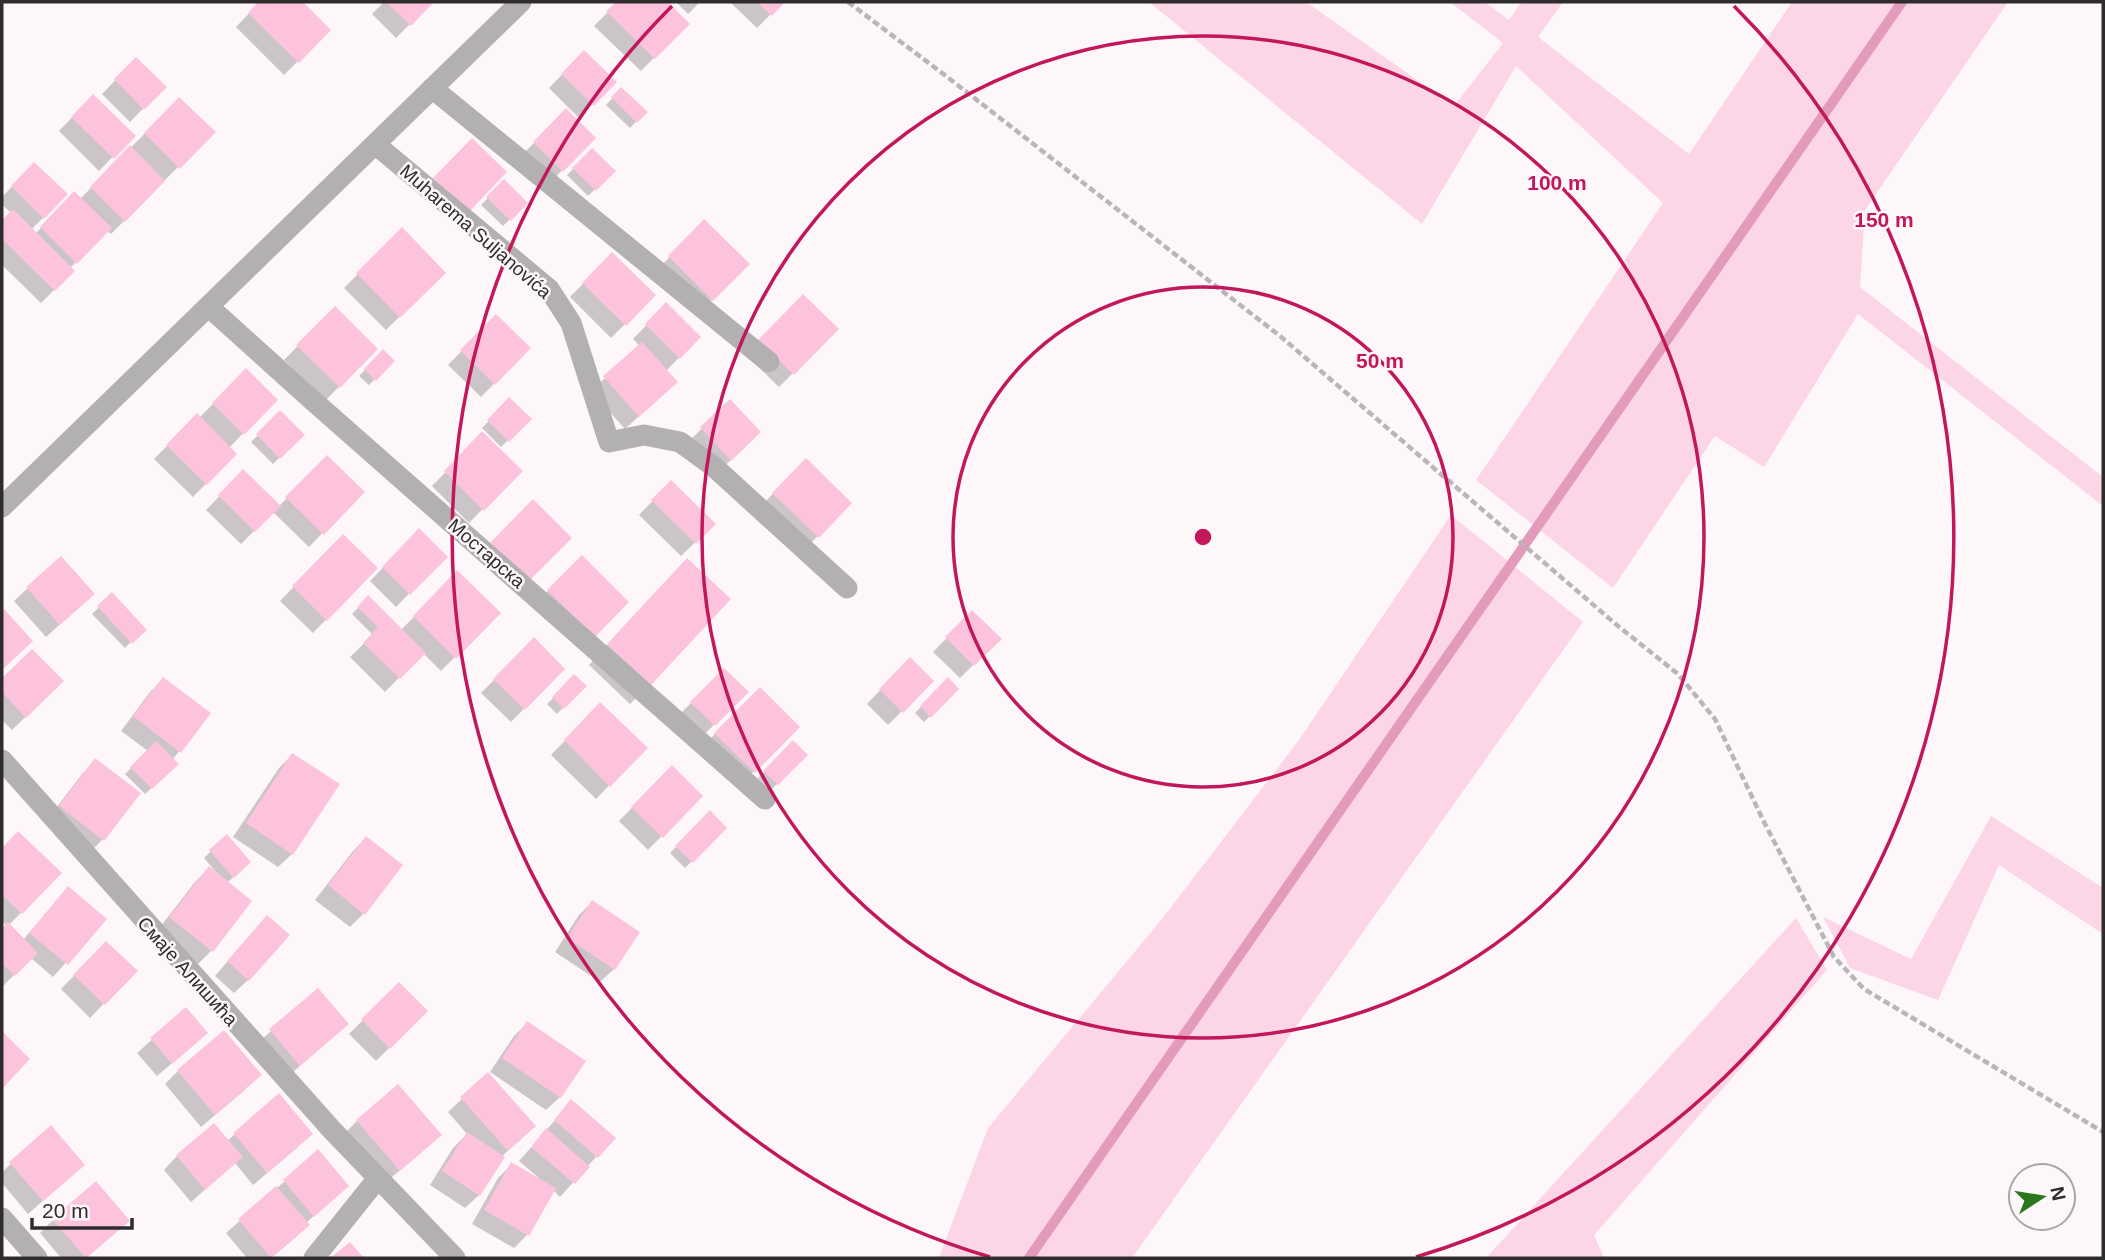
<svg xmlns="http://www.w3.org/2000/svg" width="2105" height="1260" viewBox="0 0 2105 1260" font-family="Arial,sans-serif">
<rect width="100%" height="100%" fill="#fef7fa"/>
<path fill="#fcd5e6" d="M1149,2H1306L1454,106L1503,43L1450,2H1485L1509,20L1521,2H1563L1538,37L1689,154L1792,2H2008L1865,210L1860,287L2103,477V506L1858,314L1764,467L1715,436L1613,588L1476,480L1663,203L1516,66L1422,224Z
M1451,515L1583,622L1132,1258H939L988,1128L1162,919L1299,740Z
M1991,816L2103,888V934L1999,865L1938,1000L1850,968L1823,917L1911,959Z
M1796,918L1827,970L1594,1235L1604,1258H1486Z"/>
<path fill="#0003" d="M260,2H300L329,30L284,75L236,27Z
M384,2H432L396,38L372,14Z
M618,2H665L687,24L641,71L594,26Z
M676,2H700L688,14Z
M730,2H783L757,28Z
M584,52L615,82L579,118L549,88Z
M136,59L164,87L130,122L102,94Z
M621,89L645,112L630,128L606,105Z
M93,96L133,136L99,171L59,131Z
M179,99L213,132L111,234L107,231L70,268L73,271L41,303L2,265V222L11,213L2,204V197L34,164L66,194L31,230L35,234L74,194L80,199Z
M566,111L593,138L549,184L521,156Z
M592,150L613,171L588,196L567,175Z
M504,182L526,203L503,226L481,205Z
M704,222L747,264L699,313L656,271Z
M402,230L444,273L386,330L344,288Z
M612,254L654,295L611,338L570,297Z
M666,305L699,337L666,371L662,395L625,429L591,391L640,346L633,339Z
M335,308L376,349L326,400L284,360Z
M496,316L528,349L481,397L448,365Z
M836,330L779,387L746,355Z
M383,351L393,361L369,385L359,376Z
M246,371L275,400L229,448L235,454L193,497L154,459L197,416L199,418Z
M509,400L529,419L501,447L482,428Z
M730,401L746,446L717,473L688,442Z
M280,412L302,435L273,464L251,442Z
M483,434L520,471L469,523L432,486Z
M327,458L362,492L309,547L273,512L241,544L206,510L243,472L279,506Z
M806,460L850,503L804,550L760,507Z
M671,482L714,524L681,556L639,515Z
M419,531L445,557L396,607L370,581Z
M343,536L376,568L313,633L280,601Z
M582,557L580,649L535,604Z
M457,573L498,613L441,671L423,653L385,692L350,657L373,635L352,614L368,598L401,630Z
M667,580L650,684L630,704L589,665Z
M28,588L79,607L46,637L14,601Z
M112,595L144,629L125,648L92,614Z
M972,612L999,639L960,678L933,652Z
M534,640L563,669L511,722L481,693Z
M32,651L62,681L12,730L2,720V681Z
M910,659L932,681L888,725L867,704Z
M724,670L746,692L701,738L678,716Z
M575,677L584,686L557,714L547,704Z
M163,679L209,714L172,760L176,764L145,794L125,774L148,751L121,731L150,692Z
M948,679L957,689L924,722L915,713Z
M760,689L798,727L740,785L702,747Z
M600,705L645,748L596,799L551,755Z
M793,743L805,755L771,790L758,778Z
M292,755V854L278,867L233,837L279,768Z
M95,761L138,794L102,840L89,853L47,820L82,774Z
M672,767L701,796L648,850L619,821Z
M710,813L725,828L685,868L670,853Z
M18,833L60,873L9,925L23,940L68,888L105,919L53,977L31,958L2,987V930L7,926L2,921V850Z
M227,836L249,862L227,883L250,901L211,951L198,964L157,931L195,882L209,868L215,873L216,872L204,858Z
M366,838L363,914L350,927L315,900L353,851Z
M592,902L614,969L600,982L555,952L579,915Z
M254,931L248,980L234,993L215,976Z
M106,943L135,971L90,1018L61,989Z
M399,984L426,1011L376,1061L349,1034Z
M185,1010L192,1046L157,1076L137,1053Z
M527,1023L560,1097L546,1110L490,1072L514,1036Z
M271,1031L333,1037L286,1078L257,1044Z
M178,1071L246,1089L201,1127L165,1084Z
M488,1075L521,1139L501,1157L479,1195L465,1208L430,1185L453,1148L467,1134L448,1112Z
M572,1101L613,1138L560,1197L553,1190L527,1235L514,1248L472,1224L498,1178L511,1165L540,1179L519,1161Z
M357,1121L426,1148L385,1183L344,1134Z
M51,1128L69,1178L28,1214L2,1183V1172Z
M235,1134L298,1147L253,1185L235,1163L191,1202L164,1170L177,1156L227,1141Z
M318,1152L347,1186L306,1223L308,1225L295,1238L271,1258H247L226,1233Z
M53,1220L114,1234L86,1258H61L40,1233Z"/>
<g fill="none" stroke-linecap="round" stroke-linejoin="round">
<path stroke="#e29bbb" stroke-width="10" d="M1029,1258L1902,2"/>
</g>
<path fill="#fec3dc" d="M258,2H303L331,30L299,63L248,13Z
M386,2H434L411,26Z
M616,2H668L690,24L655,59L606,11Z
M757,2H785L772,16Z
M584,50L617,82L594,106L561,74Z
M136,57L167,87L144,110L114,79Z
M621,87L648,112L637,123L611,97Z
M93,94L136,136L114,159L71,117Z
M179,97L216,132L180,169L144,133Z
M566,108L596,138L563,172L533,142Z
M472,138L507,172L468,213L433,178Z
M130,145L165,181L125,222L90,187Z
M592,148L616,171L596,191L572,168Z
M34,162L68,194L44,219L11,186Z
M504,179L528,203L511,221L486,197Z
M74,191L112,228L77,264L40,227Z
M13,209L75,271L55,291L2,239V220Z
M704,219L750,264L713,301L668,256Z
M402,227L446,273L400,318L356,273Z
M612,252L656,295L626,326L582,283Z
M803,294L839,329L794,375L758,340Z
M666,302L701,337L680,359L645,324Z
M335,306L378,349L340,388L296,345Z
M496,314L531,348L495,385L460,350Z
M642,342L678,382L639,417L603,376Z
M383,349L395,361L376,381L364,369Z
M246,368L278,400L244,435L212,403Z
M509,397L532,419L509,442L487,420Z
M730,399L761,432L731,461L700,427Z
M280,410L305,435L280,459L256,434Z
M197,413L237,454L207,485L166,445Z
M482,431L523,471L484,511L444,471Z
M327,455L365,492L324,535L285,497Z
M806,458L852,503L819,538L772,493Z
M243,469L281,506L255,532L218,495Z
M671,480L716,524L696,544L651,500Z
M533,499L572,538L529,581L490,543Z
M419,528L448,557L410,595L382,567Z
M343,534L378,568L327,621L292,586Z
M582,555L629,602L595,637L547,590Z
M61,556L95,594L60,625L26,587Z
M687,558L731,599L651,685L607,644Z
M457,570L501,613L456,659L413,616Z
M112,592L147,630L132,644L97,606Z
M368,595L426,653L400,679L363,643L378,627L357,607Z
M4,609L33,641L2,670V611Z
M972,610L1002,639L974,666L945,637Z
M534,637L565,669L525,710L493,679Z
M32,649L64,681L26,718L2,692V678Z
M910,657L934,681L903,713L879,689Z
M724,668L749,692L715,726L690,702Z
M574,674L587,686L564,709L552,697Z
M163,677L211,713L181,753L133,716Z
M948,677L959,689L931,718L920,706Z
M760,687L800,727L755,773L714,733Z
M600,702L648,748L610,787L564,740Z
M793,740L808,755L778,785L763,771Z
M156,741L179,764L152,789L130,767Z
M292,753L340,784L293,855L246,823Z
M95,758L141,793L104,841L59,806Z
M672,765L703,796L663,838L631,807Z
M710,810L727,828L693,863L675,846Z
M18,831L62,873L22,914L2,895V848Z
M227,834L251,862L234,878L209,850Z
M366,836L403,865L365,915L328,885Z
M209,866L252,901L213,952L169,917Z
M68,886L107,919L68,965L29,933Z
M592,900L640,932L615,970L567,938Z
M267,915L290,935L249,981L227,961Z
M8,922L38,953L15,976L2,963V928Z
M106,941L138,971L105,1005L73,975Z
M399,982L428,1011L390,1049L361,1019Z
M318,988L349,1024L300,1066L269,1029Z
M186,1007L208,1033L172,1064L150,1038Z
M527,1021L586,1061L561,1098L502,1058Z
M224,1030L262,1075L215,1115L177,1070Z
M2,1031L30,1059L2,1089Z
M488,1072L536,1126L508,1151L460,1097Z
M398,1084L442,1135L400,1171L356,1120Z
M279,1093L313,1134L267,1173L233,1133Z
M571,1099L616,1138L598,1158L554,1120Z
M214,1123L243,1157L205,1190L176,1155Z
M51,1125L85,1165L43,1201L9,1162Z
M546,1128L590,1167L575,1184L531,1147Z
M467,1132L505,1157L480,1196L442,1171Z
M318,1149L349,1186L314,1217L283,1180Z
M511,1162L556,1188L529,1236L484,1210Z
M96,1181L130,1221L86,1258L52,1219Z
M276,1186L310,1225L271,1258L238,1219Z
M350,1242L364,1258H330Z"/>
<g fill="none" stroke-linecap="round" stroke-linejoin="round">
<path stroke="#bbb5b8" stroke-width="4.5" stroke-dasharray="7 3.5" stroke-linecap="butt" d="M848,2L946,76L1280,336L1618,626L1678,674L1715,719L1764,822L1834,957L1864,989L2103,1132"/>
<path stroke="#b3b0b1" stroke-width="21" d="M432,88L769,362
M375,144L549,289L571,323L609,442L644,435L680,442L713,466L847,588
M209,307L311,399L765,799
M2,507L521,2
M2,760L332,1130L455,1258
M2,1218L37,1258
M314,1258L378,1178"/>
</g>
<g fill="none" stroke="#c2185b" stroke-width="3.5">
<circle cx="1203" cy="537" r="250"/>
<circle cx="1203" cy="537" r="501"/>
<path d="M990 1257A751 751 0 0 1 672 6M1734 6A751 751 0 0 1 1416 1257"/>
</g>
<g text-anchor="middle" stroke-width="5" stroke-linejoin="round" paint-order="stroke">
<g font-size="19" fill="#2e2c2d" stroke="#fef7fa">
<text transform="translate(476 231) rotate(41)" y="7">Muharema Suljanovića</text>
<text transform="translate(487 553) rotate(41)" y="7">Мостарска</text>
<text transform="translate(188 971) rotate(48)" y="7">Смаје Алишића</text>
</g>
</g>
<circle cx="1203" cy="537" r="10" fill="#c2185b" stroke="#fef7fa" stroke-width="3.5"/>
<g font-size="21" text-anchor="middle" font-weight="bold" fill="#c2185b" stroke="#fef7fa" stroke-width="5" stroke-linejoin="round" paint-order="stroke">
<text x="1557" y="190">100 m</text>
<text x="1884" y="227">150 m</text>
<text x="1380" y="368">50 m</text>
</g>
<rect width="2105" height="1260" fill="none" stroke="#2e2c2d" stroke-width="7"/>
<g transform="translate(2042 1197) rotate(78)"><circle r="33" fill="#fef7fa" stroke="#aba6a8" stroke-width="2"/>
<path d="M0-5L12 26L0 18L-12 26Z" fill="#2b771d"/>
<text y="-10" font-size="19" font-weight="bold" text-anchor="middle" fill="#2e2c2d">N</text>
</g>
<path d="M32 1218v10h100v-10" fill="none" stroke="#2e2c2d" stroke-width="3.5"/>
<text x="42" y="1218" font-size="21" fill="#2e2c2d" stroke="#fef7fa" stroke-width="5" paint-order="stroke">20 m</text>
</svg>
